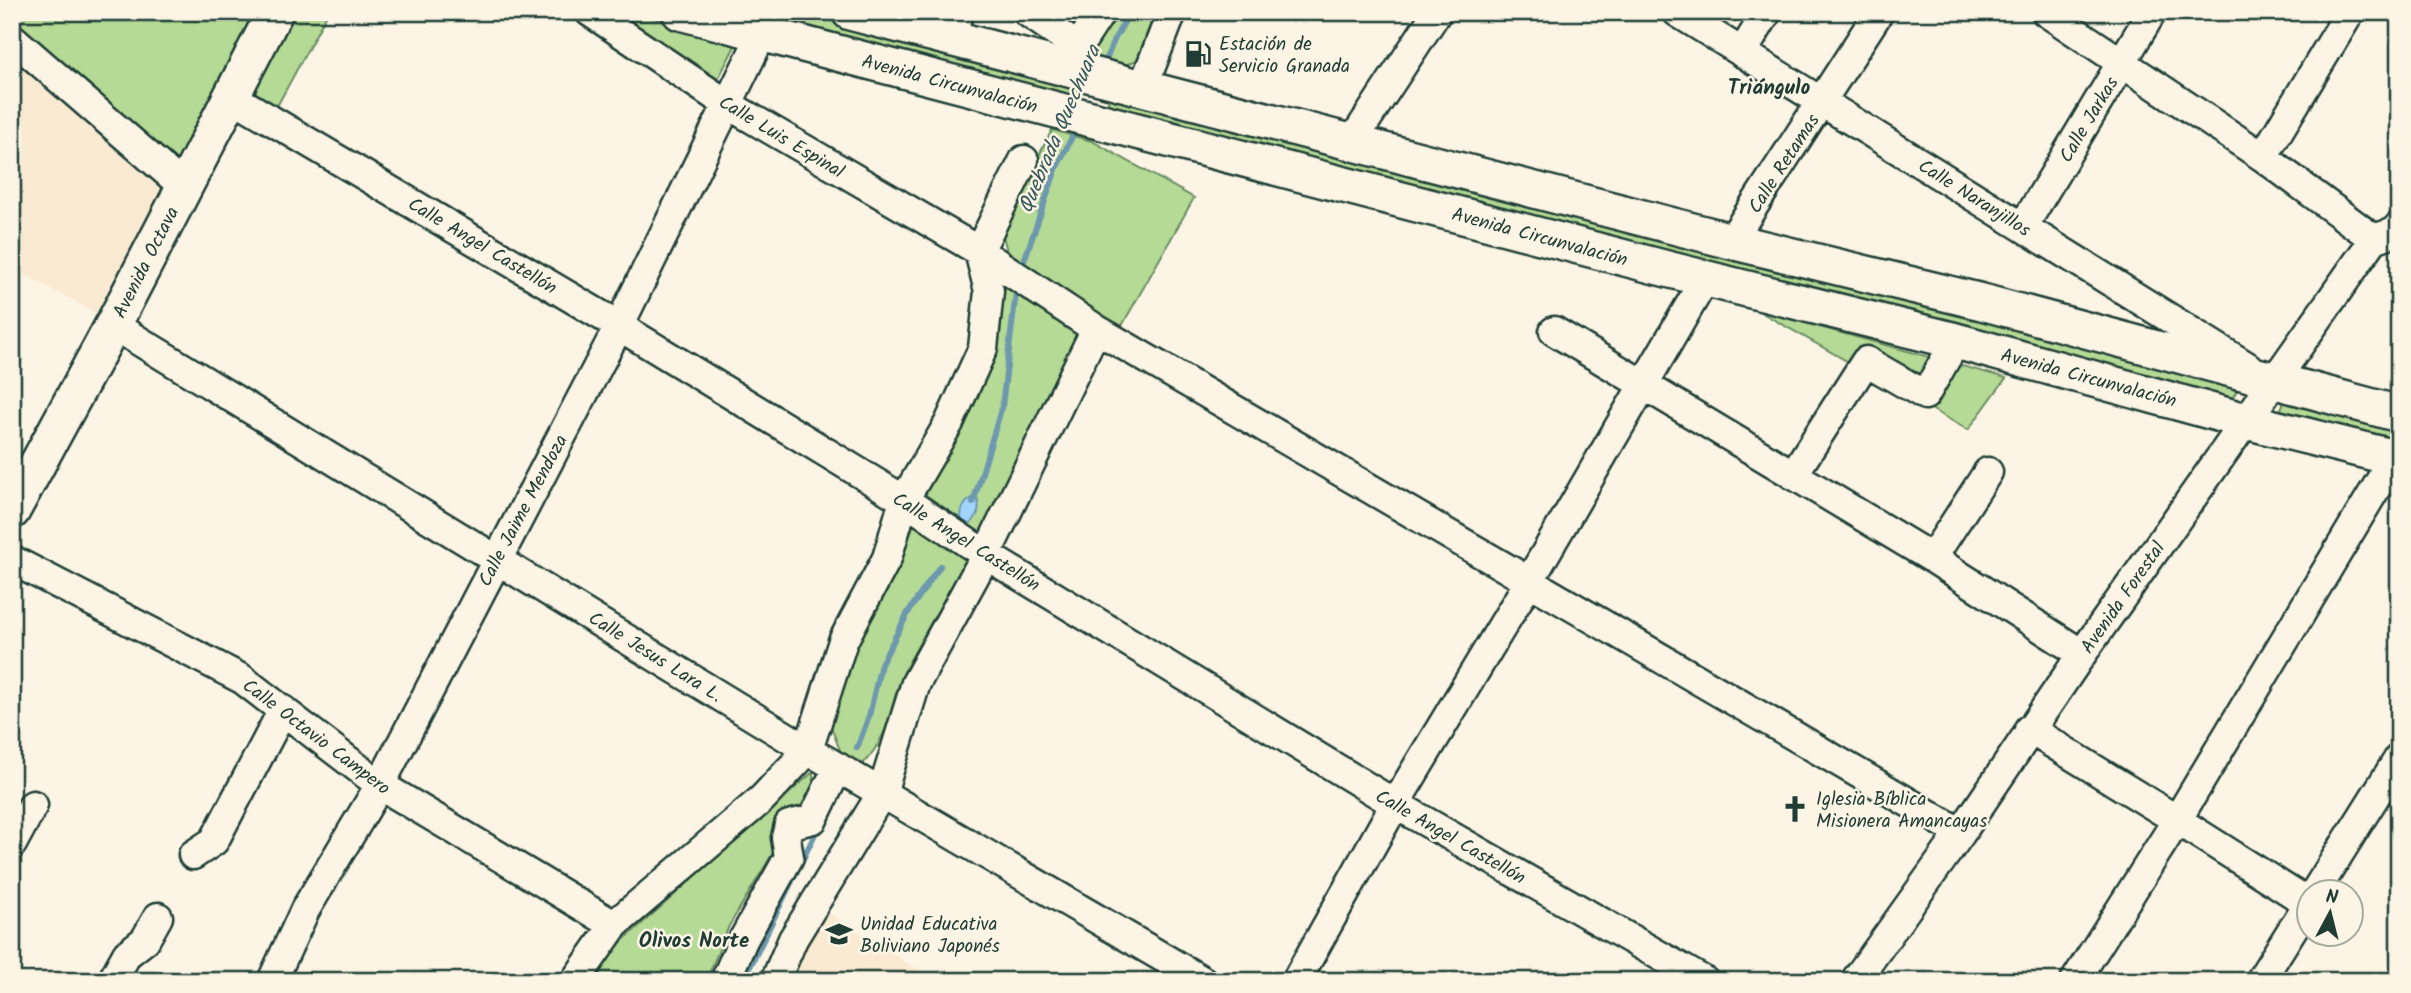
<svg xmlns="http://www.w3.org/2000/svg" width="2411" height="993" viewBox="0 0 2411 993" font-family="Kalam,sans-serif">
<rect width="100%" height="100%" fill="#fcf5e5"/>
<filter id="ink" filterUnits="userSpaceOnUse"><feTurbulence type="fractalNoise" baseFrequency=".0143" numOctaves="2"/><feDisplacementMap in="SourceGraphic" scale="14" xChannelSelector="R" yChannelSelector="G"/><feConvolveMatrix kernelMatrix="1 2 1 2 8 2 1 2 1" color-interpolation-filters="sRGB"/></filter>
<g filter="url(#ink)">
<path fill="#faead2" d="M12,60L160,186L158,195L96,313L12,268Z
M829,913L936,981H791L801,955Z"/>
<path fill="#b5da95" stroke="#6a8c64" stroke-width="2" d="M12,12H260L185,161L173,160L12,22Z
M286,12H328L275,110L246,94Z
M607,12H633L737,42L717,81Z
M721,12H813L1079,81L1067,103Z
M1113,12H1155L1137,60L1123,66L1091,58L1098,40Z
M1112,91L2241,386L2228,404L1104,112Z
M1052,130L1092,141L1194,198L1119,331L1009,258L1001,229Z
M997,282L1078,335L981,533L923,493Z
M1757,310L2006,378L1968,430Z
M2292,399L2399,426V450L2284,420L2280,411L2284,402Z
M910,521L968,560C947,596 925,631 906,668C887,705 895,730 862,765L841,753L830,724L850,648L901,562Z
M813,772V786L729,926L706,981H590L611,951Z"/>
<path fill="#a1d5ff" stroke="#6d98ae" stroke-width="2" d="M976,496C982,508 978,517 969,525L962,522C959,510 965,501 976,496Z"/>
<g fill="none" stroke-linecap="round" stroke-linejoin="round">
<path stroke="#6d98ae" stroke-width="6" d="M1103,67L1114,40L1130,12
M1024,261L1056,169L1078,125
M973,503L1002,406L1016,293
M857,748L869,716L881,664L909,611L940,566
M743,981L818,828"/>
<defs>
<path id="minor" d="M590,12L727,104L979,251L1096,329L1961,833
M1027,12L1078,47
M1677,12L2248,367
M2046,12L2263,157L2374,239
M12,38L183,186
M950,38L959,12
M1742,53L1767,12
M1070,69L1078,47L1101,12
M1143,87L1172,12
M232,97L619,326L904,500L986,555L1395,804L1704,981
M1352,142L1437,12
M2263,157L2350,12
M2023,227L2152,12
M1731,241L1879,12
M113,325L808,750L1203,981
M1554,331L1932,558L2082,654
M1793,475L1866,361L1925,395L1956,341
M1932,558L1988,472
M12,560L242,679L380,785L614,925
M2029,729L2177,820L2308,903
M12,844L33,805
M193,855L214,841L283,710
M2315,892L2399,758
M112,981L127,954L145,940L158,917
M272,981L305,910L380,785L619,326L762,34
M575,981L614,925L762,799L808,750L843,641L887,558L904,500L949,423L983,348L989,291L979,251L1024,160
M725,981L743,940L789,857L786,838L789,825L813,819L838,767
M775,981L793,939L882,793L916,683L986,555L1096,329
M1296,981L1395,804L1530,580L1705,279
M1855,981L1961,833L2082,654L2374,239L2394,232L2399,226
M2075,981L2177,820L2394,458
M2260,981L2310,901"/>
<path id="major" d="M680,12L1667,269L1956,341L2246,421L2399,459
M850,12L1731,241L1982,302L2399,414
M12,511L113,325L275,12"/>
</defs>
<use href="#minor" stroke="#1f3d34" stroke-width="33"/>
<use href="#major" stroke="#1f3d34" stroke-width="40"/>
<use href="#minor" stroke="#fcf5e5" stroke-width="28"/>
<use href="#major" stroke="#fcf5e5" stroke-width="35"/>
</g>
</g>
<defs>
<symbol id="fuel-bare" viewBox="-9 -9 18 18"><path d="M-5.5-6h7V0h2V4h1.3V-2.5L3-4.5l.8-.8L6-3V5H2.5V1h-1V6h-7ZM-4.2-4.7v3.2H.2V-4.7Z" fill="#1f3d34" stroke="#fcf5e5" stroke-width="2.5" paint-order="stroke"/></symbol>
<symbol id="church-bare" viewBox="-9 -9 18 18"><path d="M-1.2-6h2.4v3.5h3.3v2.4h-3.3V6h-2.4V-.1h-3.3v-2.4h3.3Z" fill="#1f3d34" stroke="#fcf5e5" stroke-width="2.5" paint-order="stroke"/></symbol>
<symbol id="school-bare" viewBox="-9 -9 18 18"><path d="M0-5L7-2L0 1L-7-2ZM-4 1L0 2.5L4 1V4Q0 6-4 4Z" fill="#1f3d34" stroke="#fcf5e5" stroke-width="2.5" paint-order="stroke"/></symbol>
</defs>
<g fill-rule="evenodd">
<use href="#fuel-bare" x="1179" y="35" width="38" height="38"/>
<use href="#church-bare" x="1776" y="790" width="38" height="38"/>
<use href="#school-bare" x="820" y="915" width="38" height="38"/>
</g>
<g text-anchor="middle" stroke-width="5" stroke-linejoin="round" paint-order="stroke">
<g font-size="19" fill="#1f3d34" stroke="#fcf5e5" text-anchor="start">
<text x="1219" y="50">Estación de<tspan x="1219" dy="22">Servicio Granada</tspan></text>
<text x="1816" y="805">Iglesia Bíblica<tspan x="1816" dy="22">Misionera Amancayas</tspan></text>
<text x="860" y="930">Unidad Educativa<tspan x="860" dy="22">Boliviano Japonés</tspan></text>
</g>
<g font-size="19" fill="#1f3d34" stroke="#fcf5e5">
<text transform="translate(950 83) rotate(15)" y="7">Avenida Circunvalación</text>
<text transform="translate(2088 119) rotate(-59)" y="7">Calle Jarkas</text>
<text transform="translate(782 136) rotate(31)" y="7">Calle Luis Espinal</text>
<text transform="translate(1783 163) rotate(-57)" y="7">Calle Retamas</text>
<text transform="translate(1975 197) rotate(32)" y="7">Calle Naranjillos</text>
<text transform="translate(1540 236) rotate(15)" y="7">Avenida Circunvalación</text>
<text transform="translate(483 245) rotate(31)" y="7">Calle Angel Castellón</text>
<text transform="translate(145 262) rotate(-63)" y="7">Avenida Octava</text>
<text transform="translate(2089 377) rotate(15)" y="7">Avenida Circunvalación</text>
<text transform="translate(522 510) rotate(-62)" y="7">Calle Jaime Mendoza</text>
<text transform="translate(967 541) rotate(32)" y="7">Calle Angel Castellón</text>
<text transform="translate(2122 597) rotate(-55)" y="7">Avenida Forestal</text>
<text transform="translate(656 656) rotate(32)" y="7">Calle Jesus Lara L.</text>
<text transform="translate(317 736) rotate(37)" y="7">Calle Octavio Campero</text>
<text transform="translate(1451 836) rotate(30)" y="7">Calle Angel Castellón</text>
</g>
<g font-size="21" font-weight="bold" fill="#1f3d34" stroke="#fcf5e5">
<text x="1769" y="94">Triángulo</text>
<text x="694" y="947">Olivos Norte</text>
</g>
<g font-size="21" font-style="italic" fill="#395b5d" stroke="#fcf5e5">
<text transform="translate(1059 129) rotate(-67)" y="7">Quebrada Quechuara</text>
</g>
</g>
<rect width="2411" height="993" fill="none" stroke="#fcf5e5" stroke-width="42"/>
<rect x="21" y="21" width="2369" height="951" fill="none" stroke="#1f3d34" stroke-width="2.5" filter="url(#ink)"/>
<g transform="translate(2330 913) rotate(7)"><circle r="33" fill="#fcf5e5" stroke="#a4ab9e" stroke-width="2"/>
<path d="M0-5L12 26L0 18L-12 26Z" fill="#1f3d34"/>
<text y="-10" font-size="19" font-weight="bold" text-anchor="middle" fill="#1f3d34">N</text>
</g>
</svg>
